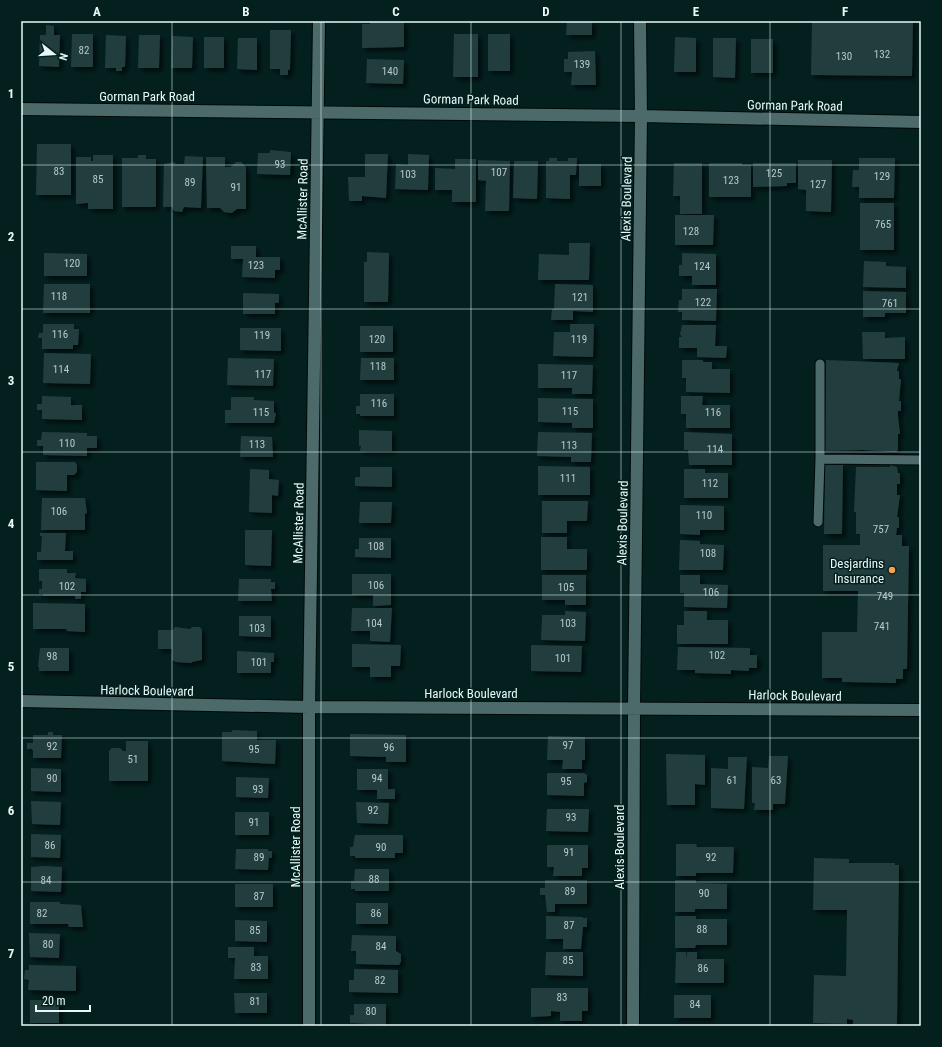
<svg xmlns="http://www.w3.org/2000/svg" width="942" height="1047" viewBox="0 0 942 1047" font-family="'Roboto Condensed',sans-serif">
<defs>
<filter id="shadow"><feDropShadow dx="3.5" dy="3.5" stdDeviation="2" flood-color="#0009"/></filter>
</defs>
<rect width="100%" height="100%" fill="#03201f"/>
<path fill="#223e3d" filter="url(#shadow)" d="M370,21H404V47L362,48V24H370Z
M567,21H592V35H566Z
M812,21H913L912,76L811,75Z
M46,25L54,26V35H60L59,67L39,66L40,35H46Z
M270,30H291L290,70H288V75H280V69H270Z
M72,34H93V67H71Z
M454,34H478V77H453Z
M488,34H510V71H488Z
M106,35L126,36L125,67H122V71H116V68H105Z
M139,35H160L159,68H138Z
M172,36L193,37L192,68H171Z
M204,37H224V68H204Z
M675,37L696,38V72H674Z
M238,38H257V70L237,69Z
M713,38H736L735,78L713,77Z
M751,39H773V73H751Z
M595,51L596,85H571L572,72H564V59H568V52Z
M367,59L404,60L403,84L366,83Z
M37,144H71V195H36Z
M270,150L291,152L290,175L257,174L258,153H270Z
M365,154H388L386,198L362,196V201H349L348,177H365Z
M408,154L429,155L428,190L395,189L396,164L408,165Z
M93,155H113V209H88V203L76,204V157H91V161H93Z
M138,155H146V159H156V207H122V158H138Z
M185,156L203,157L201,208L184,207L182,212L174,211L172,207H163L164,164L174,162L176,164H184Z
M206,157H225V167H231L236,162H241L246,167V209H237L232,213L224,212L220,208H207Z
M549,158H557V161H568V158H577L576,175H570V199L546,198V161H549Z
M859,158H895L894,198H859V187H852L853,170H859Z
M455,159H476V202H452V190H435V168L455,169Z
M478,160L510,161L509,211H485L486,181L478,180Z
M798,160H832L831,212L806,211V190L798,189Z
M514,161H538L537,199L513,198Z
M674,163H702V214H680V196H673Z
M709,163H742V165H751V197H709Z
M753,163H796V183H787V186L753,187Z
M579,164H601V186H579Z
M860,203H894V250H860Z
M675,215H714L713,245H675Z
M569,243H590L589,280H538L539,254L569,255Z
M231,246H256V257H280V270H275V278L242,277L243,259H231Z
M367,252L389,253L388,302H364V262H367Z
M44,253L87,254V276H44Z
M682,253L716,254V285H692V276H679V265H682Z
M864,261L886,262V266L906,267V288L863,287Z
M44,284H90V313H43Z
M555,284L593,285V312L573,311V320H551L552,309H554Z
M682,289H717L716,321L682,320V312H678L679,300H682Z
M863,291L906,292V313H885V317H863Z
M243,293L279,294V303H275V314H243Z
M43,324H74V329H79L78,345H73V349H42V338H38L39,333H43Z
M570,324H594L593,357L553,356L554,332H570Z
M682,325H716L715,346H727L726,358L697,357V348H679V337H682L680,334Z
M360,326H393V352H360Z
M240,328H281V351L240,350Z
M862,332H885V338L905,337V359H863Z
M44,353L91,354L90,384L43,383Z
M228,358L274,359L273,386L227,385Z
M361,358H394V380H360Z
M682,360H703V362H712V369H730V393L686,392V378H682Z
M826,360L899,363L897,371H899V379H901L899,401H901V411H898V416L900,434H898V450L896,452L863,450L825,451Z
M538,364L593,365L592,394H572V388H538Z
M360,394H394V416H360V414H356V406H360Z
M42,396L71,397V405H82V420L42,419V410H37V404H42Z
M681,396H703L702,405H730V428H686V414H681Z
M231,397H254V400L274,401V412L276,414L274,423H225V410H231Z
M538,398L593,399V428H572V423L538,422Z
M359,430L392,431V451H360L361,446H359Z
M42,432L87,433V436H97V448H87V456L43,455V446H37V440H41Z
M538,432L592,433L591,462H571V457L537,456Z
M684,432L732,434V465H689L688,450H684Z
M241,436L272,437L273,457H240Z
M36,462H75L77,465V472L74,475H67V491L36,490Z
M825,465H843L842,534H824Z
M890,465L897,467L898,473H900V484H897V495H900L897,517H899V528H897L896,535H902V546H909L907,669H903V679H896V683L842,682V678H822V632H857L858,591H823V545H860V534H856V512H854L856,467H890Z
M538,466L590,467V495H538Z
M360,467H392V487L355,486V477H360Z
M250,469L269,470V479L279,480L278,496L272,495V513L249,512Z
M684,469H705V473H728V498H684Z
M42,498H85L87,513L85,514V530H41Z
M542,501H588L587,521H567V533H542Z
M360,502H392L391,523H359Z
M680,505L724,506V530H700V535L680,534Z
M245,530H272L271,566L245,565Z
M40,533H66L65,551H73V560H37V552H41L42,536H40Z
M541,537H567V549H587V570H541Z
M359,538H391V558L355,557V549H359Z
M680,540L700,541V544L724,545L723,570H679Z
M39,569H67V573H76L75,578L86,579V592H81V599H75V596H43V594H39V589H42V581H39Z
M352,574H391V605L373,606V595H352Z
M542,575H586V605H565V600H542Z
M680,575H700V584L728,585L727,608L684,607V593H680Z
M239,579H271V582H275V589H271L272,601H238Z
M33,603L85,604V632L66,631L67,629H33Z
M352,608H392L390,642L370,641V631H351Z
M565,611L586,612L585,641L541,640L542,615H565Z
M684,611H707V620H728V644H677V625H684Z
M239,616H271V637L239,636Z
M175,627L190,629L192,627H200L202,630V660L192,662V663L176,662L172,660V649H158V630H173Z
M352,644L401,645L400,666H391V677H370V667H352Z
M531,645L582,646L581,672L531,671Z
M678,647L750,648V655H757V668H749V671L731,670V674L695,673V670H677Z
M40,648H69V671H39V667H38Z
M237,651L274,653V662H271V673H237Z
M232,730L257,731V740H276L275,764L222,761V732H232Z
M48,732H53V735H62L61,758H33V751L32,749H27V743H33V735H48Z
M350,734L406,735V762H386V757L350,756Z
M548,736L585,737V760H582V769H562L563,760H547Z
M126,741H148V781H109V751L112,748H120L123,751H126Z
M666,754L705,755V785L695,784V805H667Z
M769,756H788L785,804H773V810H754L755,803H752V767L768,768Z
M728,757H747L744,809L711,808V768L728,769Z
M31,768L61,769V792L31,791Z
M357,769H388V789H395V799H377V790H357Z
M547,773H584L587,775V782L584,783V796L547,795Z
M236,777L269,778L268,798L236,797Z
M31,801L61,802L60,825L32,824Z
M356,802L389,803L388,824L357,823Z
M547,809H589L588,832L546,831Z
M235,812H269V835H235Z
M31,834L61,835L60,858L31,857Z
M355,835H403V853H395V858H355V856H350V847H353Z
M676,844H696L697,847H734L733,873H696V876H676Z
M547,845H588V868H582V876H553L554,867H547Z
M236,849H268V851H272V858H269L268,870L235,869Z
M814,858L849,859V863H895V865H899L897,1026H853V1020L847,1019V1024L813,1023L814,975L846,976L847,910H813Z
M45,866L62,867L61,892L31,891V867Z
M355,869H389V891H355V889H351V881H354Z
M545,880H587V904H555V912H547L545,895H540V888H545Z
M675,880H696V883L727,884V909H695V912H675Z
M235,884H273V907H235Z
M30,902H60V904L81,905L83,927H69L68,924H30Z
M356,903H388V924H356Z
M546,916L583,917V918H587V927H583L581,949H563V939H546Z
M675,916H696V919H727V945H696L695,948H675Z
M235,920L267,921V942L235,941Z
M29,933L60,934L59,958L30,957Z
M352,935L396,936V951L401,954V962L399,965L356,964V951H351Z
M228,947H254V956H268V979H234L235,958H228Z
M546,952H583V976L545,975Z
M676,952H686V959L687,952H697V959H724V983H675Z
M29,965L76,966V991L28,990L29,980L24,979L25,970H29Z
M354,969L398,970V993L349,992V980H354Z
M531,988H588V1011H582V1021H560V1012L551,1011V1016L531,1017Z
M234,993H267V1013H235Z
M674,995H711V1018H674Z
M30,1000H59V1023H30Z
M354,1004H386V1025L350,1023V1015H354Z
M539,1024H588V1026H539Z"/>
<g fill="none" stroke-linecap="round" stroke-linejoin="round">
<defs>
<path id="lane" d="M820,364V459L921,460
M818,522L820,459"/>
<path id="street" d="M21,109L641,116L921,122
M21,701L309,707L921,710
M309,1026V707L319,21
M633,1026L634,707L641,116L640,21"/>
</defs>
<use href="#lane" stroke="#000908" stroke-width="11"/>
<use href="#street" stroke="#000908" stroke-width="14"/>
<use href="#lane" stroke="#4c6a69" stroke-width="9"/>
<use href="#street" stroke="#4c6a69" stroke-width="12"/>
</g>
<path fill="none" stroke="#e8f8f7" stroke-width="1" stroke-opacity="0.55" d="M172,21V1026M321,21V1026M471,21V1026M621,21V1026M770,21V1026M21,165H921M21,309H921M21,452H921M21,595H921M21,738H921M21,882H921"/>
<circle fill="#f9a04c" stroke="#03201f" stroke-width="1.5" cx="892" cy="570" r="4"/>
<g text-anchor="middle" stroke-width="3" stroke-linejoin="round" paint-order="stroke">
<g font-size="11" fill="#b6cac8">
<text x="84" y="54">82</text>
<text x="882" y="58">132</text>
<text x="844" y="60">130</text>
<text x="582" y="68">139</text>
<text x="390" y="75">140</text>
<text x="280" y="168">93</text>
<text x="59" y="175">83</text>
<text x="499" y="176">107</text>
<text x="774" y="177">125</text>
<text x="408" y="178">103</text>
<text x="882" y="180">129</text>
<text x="98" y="183">85</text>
<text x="731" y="184">123</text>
<text x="190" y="186">89</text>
<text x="818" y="188">127</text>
<text x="236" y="191">91</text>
<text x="883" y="228">765</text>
<text x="691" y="235">128</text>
<text x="72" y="267">120</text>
<text x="256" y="269">123</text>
<text x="702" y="270">124</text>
<text x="59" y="300">118</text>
<text x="580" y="301">121</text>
<text x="703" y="306">122</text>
<text x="890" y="307">761</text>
<text x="60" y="338">116</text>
<text x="262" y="339">119</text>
<text x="377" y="343">120</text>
<text x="579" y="343">119</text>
<text x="378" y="370">118</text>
<text x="61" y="373">114</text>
<text x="263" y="378">117</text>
<text x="569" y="379">117</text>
<text x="379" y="407">116</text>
<text x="570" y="415">115</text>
<text x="261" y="416">115</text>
<text x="713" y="416">116</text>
<text x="67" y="447">110</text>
<text x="257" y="448">113</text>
<text x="569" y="449">113</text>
<text x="715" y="453">114</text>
<text x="568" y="482">111</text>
<text x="710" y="487">112</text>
<text x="59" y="515">106</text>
<text x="704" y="519">110</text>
<text x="881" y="533">757</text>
<text x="376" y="550">108</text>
<text x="708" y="557">108</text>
<text x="376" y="589">106</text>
<text x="67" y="590">102</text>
<text x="566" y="591">105</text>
<text x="711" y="596">106</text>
<text x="885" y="600">749</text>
<text x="374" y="627">104</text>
<text x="568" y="627">103</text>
<text x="882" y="630">741</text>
<text x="257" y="632">103</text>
<text x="717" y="659">102</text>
<text x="52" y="660">98</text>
<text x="563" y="662">101</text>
<text x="259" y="666">101</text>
<text x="568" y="749">97</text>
<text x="52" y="750">92</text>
<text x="389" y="751">96</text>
<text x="254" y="753">95</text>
<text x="133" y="763">51</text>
<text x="52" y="782">90</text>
<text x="377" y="782">94</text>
<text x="732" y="784">61</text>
<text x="776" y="784">63</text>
<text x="566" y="785">95</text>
<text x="258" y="793">93</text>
<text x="373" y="814">92</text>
<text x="571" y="821">93</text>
<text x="254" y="826">91</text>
<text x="50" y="849">86</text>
<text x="381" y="851">90</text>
<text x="569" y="856">91</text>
<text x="259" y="861">89</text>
<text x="711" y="861">92</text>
<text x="374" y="883">88</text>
<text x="46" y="884">84</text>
<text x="570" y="895">89</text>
<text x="704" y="897">90</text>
<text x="259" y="900">87</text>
<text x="42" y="917">82</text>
<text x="376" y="917">86</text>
<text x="569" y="929">87</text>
<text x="702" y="933">88</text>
<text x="255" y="934">85</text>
<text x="48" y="948">80</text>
<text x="381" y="950">84</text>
<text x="568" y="964">85</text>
<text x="256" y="971">83</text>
<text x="703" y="972">86</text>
<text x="380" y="984">82</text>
<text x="562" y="1001">83</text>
<text x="255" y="1005">81</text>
<text x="695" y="1008">84</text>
<text x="371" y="1015">80</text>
</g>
<g font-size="13" fill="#e8f8f7" stroke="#03201f">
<text x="147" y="101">Gorman Park Road</text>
<text transform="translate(471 99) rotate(1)" y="5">Gorman Park Road</text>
<text transform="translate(795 105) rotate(1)" y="5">Gorman Park Road</text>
<text transform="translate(302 199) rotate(-89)" y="5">McAllister Road</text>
<text transform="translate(626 199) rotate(-89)" y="5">Alexis Boulevard</text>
<text transform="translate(298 523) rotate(-89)" y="5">McAllister Road</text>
<text transform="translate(622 523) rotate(-89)" y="5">Alexis Boulevard</text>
<text transform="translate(147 690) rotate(1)" y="5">Harlock Boulevard</text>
<text x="471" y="698">Harlock Boulevard</text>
<text transform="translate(795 695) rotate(1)" y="5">Harlock Boulevard</text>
<text transform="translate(295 847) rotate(-90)" y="5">McAllister Road</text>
<text transform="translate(619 847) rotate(-90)" y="5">Alexis Boulevard</text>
</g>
<g font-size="13" fill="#e8f8f7" stroke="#03201f" text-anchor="end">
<text x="884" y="568">Desjardins<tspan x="884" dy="15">Insurance</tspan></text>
</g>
</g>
<rect width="942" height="1047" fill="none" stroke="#03201f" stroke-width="44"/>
<g transform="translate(54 54) rotate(107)" stroke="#03201f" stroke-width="3" paint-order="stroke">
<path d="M0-3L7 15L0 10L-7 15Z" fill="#e8f8f7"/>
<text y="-6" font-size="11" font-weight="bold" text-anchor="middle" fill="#e8f8f7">N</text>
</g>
<path d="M36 1005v6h54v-6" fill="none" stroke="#e8f8f7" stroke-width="2"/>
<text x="42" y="1005" font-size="12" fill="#e8f8f7" stroke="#03201f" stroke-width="3" paint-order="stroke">20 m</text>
<rect x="22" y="22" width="898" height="1003" fill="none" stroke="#e8f8f7" stroke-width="1.5"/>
<g font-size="13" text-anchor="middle" font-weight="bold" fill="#e8f8f7">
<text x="97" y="16">A</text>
<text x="246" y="16">B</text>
<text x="396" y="16">C</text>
<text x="546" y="16">D</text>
<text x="696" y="16">E</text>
<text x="845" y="16">F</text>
<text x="11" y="98">1</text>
<text x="11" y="241">2</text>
<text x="11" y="385">3</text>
<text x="11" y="528">4</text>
<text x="11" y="671">5</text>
<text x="11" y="815">6</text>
<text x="11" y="958">7</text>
</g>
</svg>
